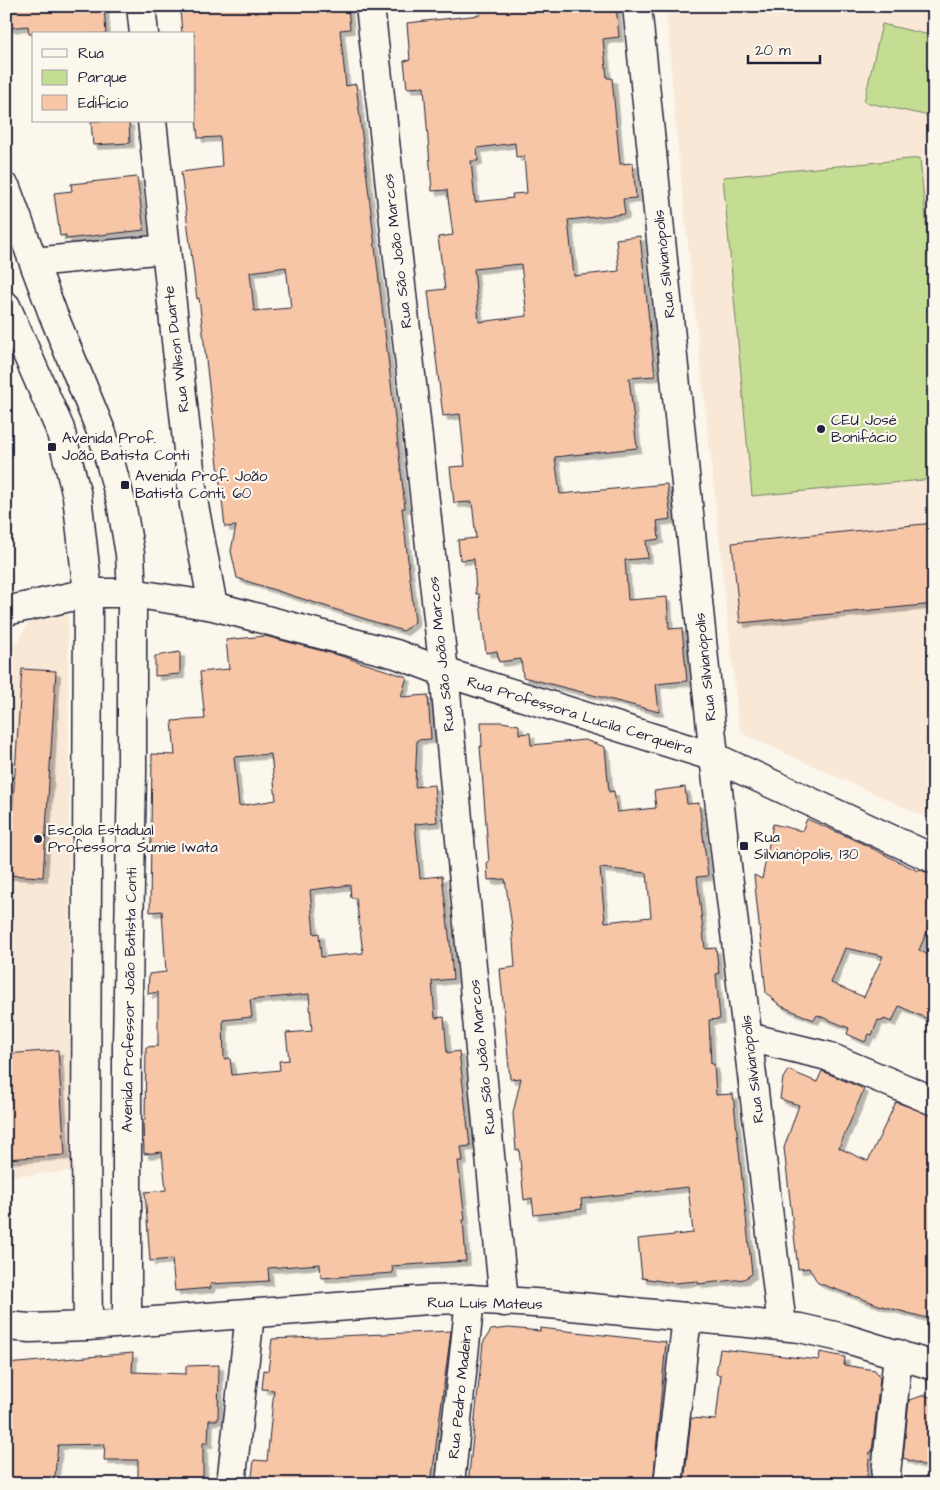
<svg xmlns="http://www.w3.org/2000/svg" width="940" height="1490" viewBox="0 0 940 1490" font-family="'Architects Daughter',sans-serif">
<defs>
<filter id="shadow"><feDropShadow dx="4.5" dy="4.5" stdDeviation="0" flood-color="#0004"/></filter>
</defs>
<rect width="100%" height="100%" fill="#fbf7ec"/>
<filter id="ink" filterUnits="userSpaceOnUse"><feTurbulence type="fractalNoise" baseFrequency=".02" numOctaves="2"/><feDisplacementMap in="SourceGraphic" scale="10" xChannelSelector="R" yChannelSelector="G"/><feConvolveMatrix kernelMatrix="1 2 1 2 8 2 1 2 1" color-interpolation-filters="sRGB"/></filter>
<g filter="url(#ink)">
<path fill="#fae8d7" d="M666,6H934V821L745,735L739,727L676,131Z
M68,611L71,1171L6,1177V635L18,642L31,618Z"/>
<path fill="#c5dd93" stroke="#748067" d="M882,24L934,36V117L864,102Z
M920,158L934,305V479L752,496L723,177Z"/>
<path fill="#f7c6a6" stroke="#22223b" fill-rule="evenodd" filter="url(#shadow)" d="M6,6H104L106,34H29L28,26L6,28Z
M194,6H348L350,29L340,30L346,86L356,84L392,392L405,508H402L415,622L403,631L237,578L231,551L236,526L225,527L199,298L197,299L181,172L222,167L220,137L198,138L194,98V34H182L180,9L194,8ZM286,267L291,308L254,311L250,272Z
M479,6H616L619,37L603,39L607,78H612L620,164L633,163L636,198L623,199L625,214L568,220L574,276L619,271L616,239L640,236L655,376L629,378L637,448L555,457L560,494L667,484L671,519L657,521L659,539L646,541L648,558L625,560L628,600L667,597L669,629L682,628L687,681L656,684L659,712L523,677L521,659L499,662L497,651L486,653L479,594H476L474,559L460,560L458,540L476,538L472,502L454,503L450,467L465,466L460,414L443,416L428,291L445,289L438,237L453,235L447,190L432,191L424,87L407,88L404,61L410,60L407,23L480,15ZM515,143L516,157L524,156L527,193L512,194L513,198L475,202L471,161H478L477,148ZM521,264L527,316L479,322L474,269Z
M91,121H129L130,143L93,145Z
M137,177L144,230L66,239V235L60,236L54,193L72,191L71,184Z
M934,523V604L740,623L732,543Z
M265,636L338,655L407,677L401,697L428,695L431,739L417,740L415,787L434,785L437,822L415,824L420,878L442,876L450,943L453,979L432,981L435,1018L444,1017L447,1053L459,1051L470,1146L461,1147L463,1161H458L465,1220H463L466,1261L392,1266L393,1273L321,1278L320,1264L268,1268L269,1281L210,1284L211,1288L175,1291L172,1259L150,1261L145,1192L166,1190L162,1152L144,1154L143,1120H145L146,1047L158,1046V992L148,994L149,974L166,972L162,911L150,912L152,754L175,755L172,721L205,719L200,672L229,669L226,640ZM271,754L276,800L239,806L234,757ZM350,885L351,898H356L363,953L321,957L319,933L314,934L310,890ZM309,994L312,1031L286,1033L289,1060L279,1061L280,1070L232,1075L230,1058L224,1059L223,1020L252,1017L250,1000Z
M180,652V674L155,676V656Z
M22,669L56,671L43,877L8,875Z
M481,722H502L519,725V734L530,733L531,745L585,740L605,747L609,792L614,791L617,812L656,808L654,791L685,787L687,804L699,803L708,876L697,877L705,949L716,948L719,974H716L720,1019L709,1020L711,1064H714L716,1095L733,1094L752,1274L744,1279L698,1284V1281L674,1283L642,1278L638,1239L693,1233L688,1187L581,1199L582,1209L534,1215L532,1198L524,1200L519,1149L516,1150L513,1113L521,1078L510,1079L500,969L515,967L512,926L505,879L488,880L487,862H489L480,746L482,747ZM600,868L647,873L651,917L605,922Z
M807,819L853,839L918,871L919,869L934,876V916L919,950L934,958V1022L899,1006L892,1022L884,1019L883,1021L878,1020L872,1035L869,1034L865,1042L847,1034L849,1028L817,1015L814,1020L781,1006L766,993L754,875L762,879L773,824L802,831ZM845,948L883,956L864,997L831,983Z
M58,1050L65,1155L6,1159V1054Z
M788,1070L817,1082L822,1071L864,1089L839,1148L868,1161L896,1102L934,1116V1320L882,1306L818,1283L809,1268L798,1269L784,1148L799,1105L780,1099L783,1078Z
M509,1328L540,1331V1328L666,1342L653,1484H468L483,1343L491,1330Z
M451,1331L431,1484L379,1481V1484H251L254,1460L267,1461L274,1390L262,1389L264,1370L268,1371L272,1339Z
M720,1349L819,1360L820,1352L845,1357L844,1365L875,1370L880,1378L872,1452H870L866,1484H684L691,1418L716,1420L721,1375L716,1374Z
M133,1353L132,1372L186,1374V1366L219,1365L218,1420H209L208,1443H203V1479L138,1480V1460H104L105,1444L58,1445L54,1484H6V1364Z
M925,1395L934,1399V1469L903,1458L909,1400Z"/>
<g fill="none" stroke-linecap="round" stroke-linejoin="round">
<defs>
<path id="street" d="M141,6L144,34
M370,6L444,672L504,1302
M152,121L194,505L213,606
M34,262L165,249
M6,611L88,593H132L213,606L396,654L444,672L714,757L934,859
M748,1037L827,1056L934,1101
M231,1484L250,1314
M450,1484L470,1299
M668,1484L687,1317
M885,1484L898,1354"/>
<path id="secondary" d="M637,6L714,757L782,1326
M6,188L53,314L103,436L121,502L130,554L132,593V772L127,1047V1323
M6,306L60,429L77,496L88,593L86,1149L88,1326
M6,1326L30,1328L88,1326L428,1300L470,1299L550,1304L800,1328L844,1338L934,1366"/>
</defs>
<use href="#street" stroke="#22223b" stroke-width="31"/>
<use href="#secondary" stroke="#22223b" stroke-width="31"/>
<use href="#street" stroke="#fbf7ec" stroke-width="28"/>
<use href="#secondary" stroke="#fbf7ec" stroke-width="28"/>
</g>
</g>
<g fill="#22223b" stroke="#fbf7ec" stroke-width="2">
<circle cx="821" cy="429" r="5"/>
<rect x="47" y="442" width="10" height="10" rx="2.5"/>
<rect x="120" y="480" width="10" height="10" rx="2.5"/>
<circle cx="38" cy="839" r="5"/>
<rect x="739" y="841" width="10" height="10" rx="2.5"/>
</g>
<g text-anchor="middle" stroke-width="4.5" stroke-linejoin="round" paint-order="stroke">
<g font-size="15" fill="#22223b" stroke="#fbf7ec">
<text transform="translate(397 251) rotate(-97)" y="5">Rua São João Marcos</text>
<text transform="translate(664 264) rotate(-96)" y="5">Rua Silvianópolis</text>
<text transform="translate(176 349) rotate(-97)" y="5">Rua Wilson Duarte</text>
<text transform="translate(441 654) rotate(-96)" y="5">Rua São João Marcos</text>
<text transform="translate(705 667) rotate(-96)" y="5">Rua Silvianópolis</text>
<text transform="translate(580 715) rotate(17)" y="5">Rua Professora Lucila Cerqueira</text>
<text transform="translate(129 1000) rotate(-89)" y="5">Avenida Professor João Batista Conti</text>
<text transform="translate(482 1057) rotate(-96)" y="5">Rua São João Marcos</text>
<text transform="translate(752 1069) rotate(-97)" y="5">Rua Silvianópolis</text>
<text transform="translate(485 1303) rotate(1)" y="5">Rua Luís Mateus</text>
<text transform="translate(460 1392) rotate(-84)" y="5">Rua Pedro Madeira</text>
</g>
<g font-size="15" fill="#22223b" stroke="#fbf7ec" text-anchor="start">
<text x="831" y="425">CEU José<tspan x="831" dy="17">Bonifácio</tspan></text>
<text x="62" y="443">Avenida Prof.<tspan x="62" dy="17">João Batista Conti</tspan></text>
<text x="135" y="481">Avenida Prof. João<tspan x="135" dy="17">Batista Conti, 60</tspan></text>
<text x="48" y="835">Escola Estadual<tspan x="48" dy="17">Professora Sumie Iwata</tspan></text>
<text x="754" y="842">Rua<tspan x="754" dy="17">Silvianópolis, 130</tspan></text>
</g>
</g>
<rect width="940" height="1490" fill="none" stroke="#fbf7ec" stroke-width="25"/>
<rect x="12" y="12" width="915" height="1465" fill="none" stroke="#22223b" stroke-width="2" filter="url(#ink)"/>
<rect x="32" y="32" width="162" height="90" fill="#fbf7ec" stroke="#a4a2a5"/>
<rect x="42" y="49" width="25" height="8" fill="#fbf7ec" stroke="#a4a2a5"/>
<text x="78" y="58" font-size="15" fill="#22223b">Rua</text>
<rect x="42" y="70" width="25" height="15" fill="#c5dd93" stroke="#a4a2a5"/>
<text x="78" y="82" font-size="15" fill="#22223b">Parque</text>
<rect x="42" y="95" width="25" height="15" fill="#f7c6a6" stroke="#a4a2a5"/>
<text x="78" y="108" font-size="15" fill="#22223b">Edifício</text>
<path d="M748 55v8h72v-8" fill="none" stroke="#22223b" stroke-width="2.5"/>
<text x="755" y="55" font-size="15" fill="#22223b" stroke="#fbf7ec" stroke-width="4" paint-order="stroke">20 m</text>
</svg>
